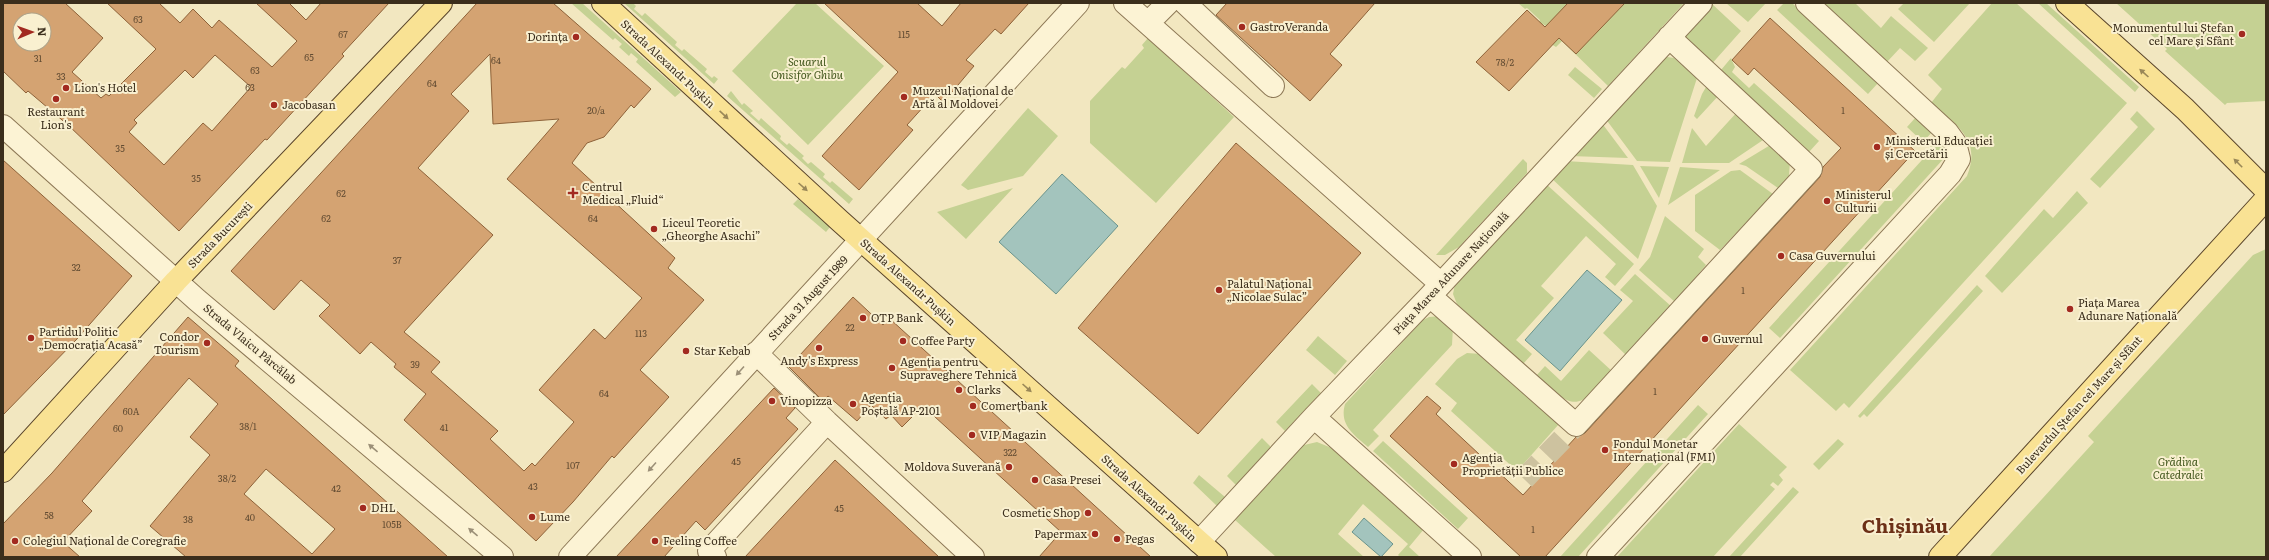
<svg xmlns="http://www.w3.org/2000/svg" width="2269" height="560" viewBox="0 0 2269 560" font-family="Literata,serif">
<rect width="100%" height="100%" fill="#f2e7c0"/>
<path fill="#c5d193" d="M571,3H582L681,92L675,97L636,62L638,59L631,53L629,56L619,47L622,44L615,38L613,40Z
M624,3H633L636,6L634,9L642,16L645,13L677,42L675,45L682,51L684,49L707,69L705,72L712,78L714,76L718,79L714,84Z
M797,3H815L884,66L808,145L732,71Z
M1518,3H1684L1608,86L1562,41L1556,47L1551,44L1546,26L1539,22L1540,20L1527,8L1525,9Z
M1711,3L1741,31L1709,67L1677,38Z
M1726,3H1766L1748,22Z
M1784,3H1792L1878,83L1868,94L1777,10Z
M1823,3H1855L1881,28L1891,16L1928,48L1915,61L1900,48L1887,62Z
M1904,3H1970L1934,42L1898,9Z
M1992,3H2016L2127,103L1849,408L1844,403L1836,411L1790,370L1967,176C1982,138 1956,126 1931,103L1942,89L1928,75Z
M2038,3H2046L2139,87L2135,92Z
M2116,3H2266V101L2227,103L2225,105L2165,51L2167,49Z
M1148,38L1234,117L1156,203L1090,143V101L1122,67L1125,69L1144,48L1142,45Z
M1667,57L1674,58L1697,78L1670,162L1637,161L1605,118L1662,58Z
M1731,58L1735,67L1732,72L1749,88L1754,83L1819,141L1809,152L1716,76Z
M1575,67L1602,89L1594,98L1568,75Z
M1709,82L1720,94L1697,119L1694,116L1702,94Z
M731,91L742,105L744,103L753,111L750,113L759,121L761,118L781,136L780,139L787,145L789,143L804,156L802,158L808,164L811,162L825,174L823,177L830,183L832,181L853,199L849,204L727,96Z
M1028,108L1058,136L1023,176L968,190L961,185Z
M1739,110L1769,136L1729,163H1682L1692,128L1706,146Z
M2137,111L2155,129L2100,188L2090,179L2138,127L2130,119Z
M1917,116L1933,131L1923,142L1907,127Z
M1601,122L1628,158L1570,156Z
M1939,132L1949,150L1947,155L1780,338L1769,328L1932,149L1928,144Z
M1772,144L1790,160L1789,176L1778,188L1746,166L1739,164Z
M1523,159L1527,163V173L1459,247L1445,255H1436Z
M1565,161L1633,165L1657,206L1638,259L1550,177Z
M1640,166L1669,167L1659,198Z
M1680,167L1720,170L1668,205Z
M1740,170L1773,194L1720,250L1695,231V195L1731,171Z
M1545,183L1634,264L1615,286L1605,277L1616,264L1586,236L1541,286L1554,298L1516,340L1532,354L1523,364L1457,304L1453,294L1455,284Z
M1013,188L966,239L937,212Z
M2077,191L2088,203L2002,293L1985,276L2044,209L2053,218Z
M798,199L830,227L826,232L793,204Z
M1665,216L1704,249L1698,257L1706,265L1675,302L1639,270L1650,257Z
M2266,249V557H1989L2094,442L2088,436L2253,255Z
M1635,274L1672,307L1627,356L1603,333L1633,301L1620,290Z
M1977,285L1983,291L1867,417L1864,414L1860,418L1858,416Z
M1441,316L1453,327L1452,345L1373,430L1379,436L1368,447C1354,435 1339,425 1345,404L1423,320L1429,317Z
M1318,336L1347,361L1335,375L1306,350Z
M1589,350L1613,372C1577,410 1576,412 1536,376L1545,366L1561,381Z
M1467,353L1481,354L1559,424L1517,471L1451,411L1457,403L1435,384L1457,359Z
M1312,384L1321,393L1285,431L1276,422Z
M1698,405L1708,414L1578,557H1560Z
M1739,424L1787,467L1779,475L1783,480L1778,486L1773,482L1770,485L1775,489L1713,557H1617Z
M1262,438L1271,447L1236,485L1227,476Z
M1838,439L1844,444L1819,470L1813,464Z
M1383,441L1468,518L1458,529L1373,451Z
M1317,442L1334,449L1424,529L1409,547L1420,557H1400L1398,555L1408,544L1363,504L1338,534L1364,557H1276L1235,520L1291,454L1300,446Z
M1199,475L1225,497L1217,506L1193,483Z
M1793,487L1799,492L1740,557H1729Z"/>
<path fill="#a3c4bd" stroke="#69938c" d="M1062,174L1118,226L1056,294L999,242Z
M1587,270L1622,300L1560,371L1525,340Z
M1364,518L1393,544L1381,557L1352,532Z"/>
<path fill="#d4a372" stroke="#8e6239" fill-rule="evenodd" d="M3,3H65L103,38L72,72L101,98L106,94L109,96L156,49L107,3H159L180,23L193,9L212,28L219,20L272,67L297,41L256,3H289L306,20L321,3H389L342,54L344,56L267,140L265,139L179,231L68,125L28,91L26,93L3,71ZM20,20H44V44H20ZM215,55L251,87L212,131L203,123L164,165L129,132L137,123L134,120L185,70L193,78Z
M477,3H553L651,89L634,108L631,105L604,137L587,143L572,163L675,258L668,268L704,300L640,370L669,397L614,458L612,456L573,502L536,541L404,420L426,394L394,367L396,364L371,342L360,354L319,316L330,305L301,280L274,310L231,271ZM490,54L493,124L559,119L507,179L642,298L605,339L594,329L539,390L574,422L535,466L532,463L524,471L490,439L498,431L431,372L440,362L404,332L493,235L418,168L469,111L451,94Z
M824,3H917L942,26L961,3H1029L1001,34L995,29L966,60L974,66L953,91L942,101L935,94L907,125L913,130L859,190L822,156L898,72Z
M1227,3H1375L1330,54L1342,65L1310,101L1216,15Z
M1568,3H1625L1576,54L1559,38L1509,91L1476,62L1527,10L1545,27Z
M1770,18L1915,151L1545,557H1521L1390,436L1427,396L1441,408L1436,414L1523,495L1576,437L1585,433L1820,177L1823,167L1841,148L1754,68L1748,75L1732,60Z
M1236,143L1361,253L1198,434L1078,328Z
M3,160L132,276L76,340L3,415Z
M853,297L883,325L889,318L1151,557H1039L1061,532L923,406L902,427L891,415L886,419L871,405L857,421L828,396L823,401L789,367Z
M188,317L239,361L235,366L448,557H186L150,526L210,455L190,437L218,404L189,378L82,501L92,511L63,542L80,557H3V524L52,473ZM266,469L335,529L312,554L244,494Z
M774,388L795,408L786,418L798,429L705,530L696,521L664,557H616Z
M835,460L939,557H745Z"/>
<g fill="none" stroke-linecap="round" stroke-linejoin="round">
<path stroke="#cdc29f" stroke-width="22" stroke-dasharray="22 11" stroke-linecap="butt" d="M1524,479L1576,425"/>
<defs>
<path id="minor" d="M1125,3L1441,284
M1185,3L1273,86
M1148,23L1168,3
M3,126L197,300L502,557
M1430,296L1576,425L1811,169L1669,37
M756,353L827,422L973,557
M1314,417L1470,557
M1199,542L1314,417L1430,296L1701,3
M570,557L1078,3
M715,557L709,551L827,422
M1598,557L1950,174L1959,159L1955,143L1947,132L1807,3"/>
<path id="major" d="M603,3L840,221L1216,557
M2067,3L2185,109L2266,190
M3,471L176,281L441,3
M1940,557L2266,199"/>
</defs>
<use href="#minor" stroke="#8d7856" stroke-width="24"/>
<use href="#major" stroke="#5a452b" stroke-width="24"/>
<use href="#minor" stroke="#fcf3d4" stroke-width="22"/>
<use href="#major" stroke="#f9e294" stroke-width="22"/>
</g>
<defs><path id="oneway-solid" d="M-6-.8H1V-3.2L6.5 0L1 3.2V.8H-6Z"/></defs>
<g fill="#9a8858">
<use href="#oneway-solid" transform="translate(2144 73) rotate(-138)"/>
<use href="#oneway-solid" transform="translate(724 115) rotate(43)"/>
<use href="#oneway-solid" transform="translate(2238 163) rotate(-135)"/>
<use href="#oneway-solid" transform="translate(803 187) rotate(42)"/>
<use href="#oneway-solid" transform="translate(1027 388) rotate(42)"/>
</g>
<g fill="#9c9078">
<use href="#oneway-solid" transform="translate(740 371) rotate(132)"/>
<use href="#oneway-solid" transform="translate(373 448) rotate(-140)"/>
<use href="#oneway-solid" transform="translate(652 467) rotate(132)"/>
<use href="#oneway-solid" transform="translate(473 532) rotate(-140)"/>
</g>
<g fill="#a22a20" stroke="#f9f0d0" stroke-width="1.5">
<circle cx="1242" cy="27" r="4"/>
<circle cx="2242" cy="34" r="4"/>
<circle cx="576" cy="37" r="4"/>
<circle cx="66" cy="88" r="4"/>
<circle cx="904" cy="97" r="4"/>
<circle cx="56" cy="99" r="4"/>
<circle cx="274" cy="105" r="4"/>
<circle cx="1877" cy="147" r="4"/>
<path d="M571 187h4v4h4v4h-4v4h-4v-4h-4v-4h4z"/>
<circle cx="1827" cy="201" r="4"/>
<circle cx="654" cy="229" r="4"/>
<circle cx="1781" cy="256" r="4"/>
<circle cx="1219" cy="290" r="4"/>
<circle cx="2070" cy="309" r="4"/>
<circle cx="863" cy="318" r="4"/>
<circle cx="31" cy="338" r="4"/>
<circle cx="1705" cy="339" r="4"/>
<circle cx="903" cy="341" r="4"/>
<circle cx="207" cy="343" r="4"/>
<circle cx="819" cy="348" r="4"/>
<circle cx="686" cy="351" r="4"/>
<circle cx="892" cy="368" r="4"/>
<circle cx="959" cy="390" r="4"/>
<circle cx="772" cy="401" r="4"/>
<circle cx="853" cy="404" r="4"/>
<circle cx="973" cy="406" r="4"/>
<circle cx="972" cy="435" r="4"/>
<circle cx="1605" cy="450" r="4"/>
<circle cx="1454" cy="464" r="4"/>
<circle cx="1009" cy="467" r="4"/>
<circle cx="1035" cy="480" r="4"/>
<circle cx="363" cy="508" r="4"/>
<circle cx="1088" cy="513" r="4"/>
<circle cx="532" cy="517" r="4"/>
<circle cx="1095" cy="534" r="4"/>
<circle cx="1117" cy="539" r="4"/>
<circle cx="15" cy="541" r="4"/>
<circle cx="655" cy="541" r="4"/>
</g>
<g text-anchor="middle" stroke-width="4" stroke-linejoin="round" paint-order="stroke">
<g font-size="9" fill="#614b32">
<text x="138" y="23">63</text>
<text x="343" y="38">67</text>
<text x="904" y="38">115</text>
<text x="309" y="61">65</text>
<text x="38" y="62">31</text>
<text x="496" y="64">64</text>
<text x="1505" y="66">78/2</text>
<text x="255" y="74">63</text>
<text x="61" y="80">33</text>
<text x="432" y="87">64</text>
<text x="250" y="91">63</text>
<text x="596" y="114">20/a</text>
<text x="1843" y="114">1</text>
<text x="120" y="152">35</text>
<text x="196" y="182">35</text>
<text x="341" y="197">62</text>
<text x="326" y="222">62</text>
<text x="593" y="222">64</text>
<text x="397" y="264">37</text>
<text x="76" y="271">32</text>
<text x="1743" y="294">1</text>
<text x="850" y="331">22</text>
<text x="641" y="337">113</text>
<text x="415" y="368">39</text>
<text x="1655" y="395">1</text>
<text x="604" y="397">64</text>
<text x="131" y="415">60A</text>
<text x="248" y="430">38/1</text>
<text x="444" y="431">41</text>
<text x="118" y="432">60</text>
<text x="1010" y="456">322</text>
<text x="736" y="465">45</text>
<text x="573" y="469">107</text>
<text x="227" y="482">38/2</text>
<text x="533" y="490">43</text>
<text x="336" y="492">42</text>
<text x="839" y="512">45</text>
<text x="49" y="519">58</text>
<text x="250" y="521">40</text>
<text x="188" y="523">38</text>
<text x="392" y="528">105B</text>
<text x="1533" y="533">1</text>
</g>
<g font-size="11" fill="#3b2e1c" stroke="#f9f0d0" text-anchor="start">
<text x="1250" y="31">GastroVeranda</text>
<text x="2234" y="32" text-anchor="end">Monumentul lui Ștefan<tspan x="2234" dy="13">cel Mare și Sfânt</tspan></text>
<text x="568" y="41" text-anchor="end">Dorința</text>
<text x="74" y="92">Lion's Hotel</text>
<text x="912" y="95">Muzeul Național de<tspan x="912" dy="13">Artă al Moldovei</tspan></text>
<text x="282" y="109">Jacobasan</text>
<text x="56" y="116" text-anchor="middle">Restaurant<tspan x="56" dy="13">Lion's</tspan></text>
<text x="1885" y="145">Ministerul Educației<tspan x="1885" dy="13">și Cercetării</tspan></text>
<text x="582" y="191">Centrul<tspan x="582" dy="13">Medical „Fluid“</tspan></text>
<text x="1835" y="199">Ministerul<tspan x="1835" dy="13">Culturii</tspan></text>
<text x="662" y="227">Liceul Teoretic<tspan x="662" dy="13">„Gheorghe Asachi”</tspan></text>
<text x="1789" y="260">Casa Guvernului</text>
<text x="1227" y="288">Palatul Național<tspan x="1227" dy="13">„Nicolae Sulac”</tspan></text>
<text x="2078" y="307">Piața Marea<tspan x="2078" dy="13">Adunare Națională</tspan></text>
<text x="871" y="322">OTP Bank</text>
<text x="39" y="336">Partidul Politic<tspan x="39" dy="13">„Democrația Acasă”</tspan></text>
<text x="199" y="341" text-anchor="end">Condor<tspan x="199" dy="13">Tourism</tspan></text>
<text x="1713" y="343">Guvernul</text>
<text x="911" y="345">Coffee Party</text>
<text x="694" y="355">Star Kebab</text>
<text x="819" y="365" text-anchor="middle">Andy's Express</text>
<text x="900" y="366">Agenția pentru<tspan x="900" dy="13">Supraveghere Tehnică</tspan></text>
<text x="967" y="394">Clarks</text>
<text x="861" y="402">Agenția<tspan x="861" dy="13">Poștală AP-2101</tspan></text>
<text x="780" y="405">Vinopizza</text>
<text x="981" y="410">Comerțbank</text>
<text x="980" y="439">VIP Magazin</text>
<text x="1613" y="448">Fondul Monetar<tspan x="1613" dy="13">Internațional (FMI)</tspan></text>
<text x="1462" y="462">Agenția<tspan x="1462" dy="13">Proprietății Publice</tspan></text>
<text x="1001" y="471" text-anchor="end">Moldova Suverană</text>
<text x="1043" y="484">Casa Presei</text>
<text x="371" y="512">DHL</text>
<text x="1080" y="517" text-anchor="end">Cosmetic Shop</text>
<text x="540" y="521">Lume</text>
<text x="1087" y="538" text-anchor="end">Papermax</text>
<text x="1125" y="543">Pegas</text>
<text x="23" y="545">Colegiul Național de Coregrafie</text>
<text x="663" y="545">Feeling Coffee</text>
</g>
<g font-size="11" font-style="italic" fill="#465a20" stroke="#f9f0d0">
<text x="807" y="66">Scuarul<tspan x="807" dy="13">Onisifor Ghibu</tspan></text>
<text x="2178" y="466">Grădina<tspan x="2178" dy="13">Catedralei</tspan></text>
</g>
<g font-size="11" fill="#3b2e1c" stroke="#f9f0d0">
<text transform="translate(668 64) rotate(43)" y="4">Strada Alexandr Pușkin</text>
<text transform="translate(220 235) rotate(-46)" y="4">Strada București</text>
<text transform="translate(1451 273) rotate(-47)" y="4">Piața Marea Adunare Națională</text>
<text transform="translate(908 282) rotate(42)" y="4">Strada Alexandr Pușkin</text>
<text transform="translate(808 298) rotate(-47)" y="4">Strada 31 August 1989</text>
<text transform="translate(250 344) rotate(40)" y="4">Strada Vlaicu Pârcălab</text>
<text transform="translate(2079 405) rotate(-48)" y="4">Bulevardul Ștefan cel Mare și Sfânt</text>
<text transform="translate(1149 498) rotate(42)" y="4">Strada Alexandr Pușkin</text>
</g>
<g font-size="19" font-weight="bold" fill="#6c3017" stroke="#f9f0d0">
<text x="1905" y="533">Chișinău</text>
</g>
</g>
<rect width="2269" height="560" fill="none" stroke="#3b2e1c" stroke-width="8"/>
<g transform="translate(32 32) rotate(88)"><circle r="19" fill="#f9f0d0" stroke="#ada288"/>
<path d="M0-3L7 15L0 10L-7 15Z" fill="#a22a20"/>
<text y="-6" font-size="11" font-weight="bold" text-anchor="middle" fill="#3b2e1c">N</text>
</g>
</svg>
